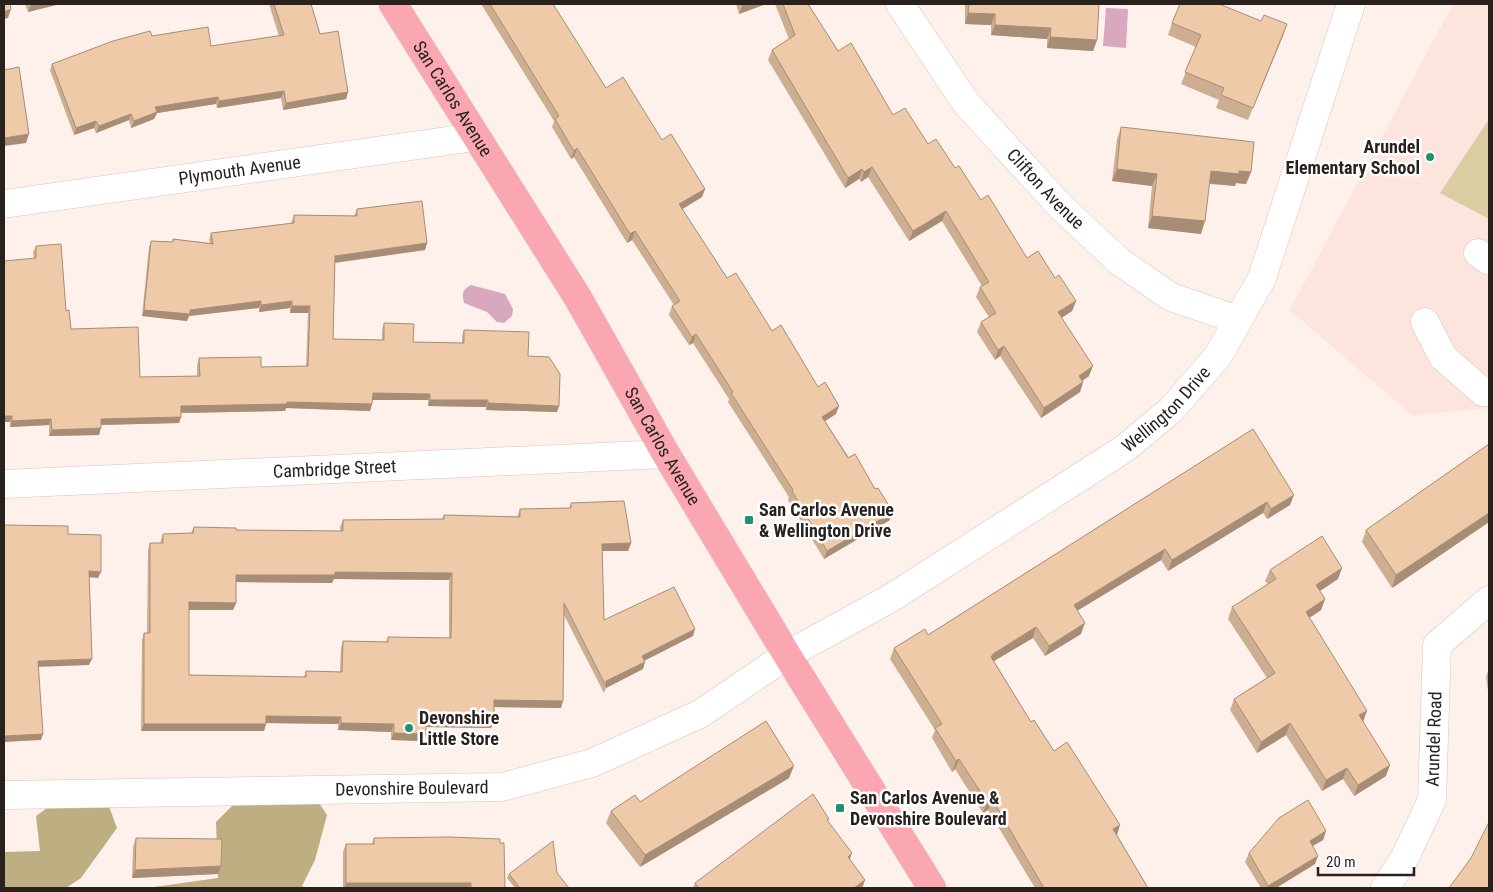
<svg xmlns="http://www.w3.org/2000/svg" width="1493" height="892" viewBox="0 0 1493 892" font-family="'Roboto Condensed',sans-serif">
<rect width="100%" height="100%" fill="#fef0eb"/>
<path fill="#fde4dc" d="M1453,4H1489V408L1412,415L1290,310Z"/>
<path fill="#dacca3" d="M1489,119V219L1440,193Z"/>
<path fill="#beaf83" d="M305,782L327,815L315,860L302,886L306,888H147L218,878L216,822L233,805Z
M58,800L107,801L117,828L81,878L66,888H4V852L40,851L36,816Z"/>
<path fill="#d7a8be" d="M1106,8L1128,9L1126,48L1103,46Z
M471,285L505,294L513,309L512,316L504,323L497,322L487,312L464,303C462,293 462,290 471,285Z"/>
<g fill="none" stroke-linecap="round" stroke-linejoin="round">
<defs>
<g id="minor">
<path id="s1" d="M900,4L966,103L1060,206L1120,262L1171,297L1238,320"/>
<path id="s2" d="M4,204L475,137"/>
<path d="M1478,253L1489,261"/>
<path d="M1425,322L1443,357L1483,392H1489"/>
<path id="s3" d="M4,484L666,454"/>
<path id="s4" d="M4,795L502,787L592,763L700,714L787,655L891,598L1124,449L1171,410L1218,356L1262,278L1351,4"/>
<path id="s5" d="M1385,888L1404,859L1432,800L1437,645L1489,600"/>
</g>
<g id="major">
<path id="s6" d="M393,4L578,298L666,454L787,655L932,888"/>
</g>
</defs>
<use href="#minor" stroke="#d9c3bb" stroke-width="29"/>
<use href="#major" stroke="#d4d3d2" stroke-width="29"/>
<use href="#minor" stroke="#fff" stroke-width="28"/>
<use href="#major" stroke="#fba7b2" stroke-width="28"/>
</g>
<path fill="#cdae90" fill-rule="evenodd" d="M25,4H57L56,5L28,12Z
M269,4H311L320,34L348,92L346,99L283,110L281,98L217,108L216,104L157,113L154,119L131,128L129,120L96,133L94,128L74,135L50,70L52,64L152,36L211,46L279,36Z
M481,4H553L606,88L662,140L705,189L702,197L682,209L727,278L818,387L836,414L825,421L890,520L824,559L788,500L789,497L728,402L729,399L693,343L689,345L669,315L672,306L674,305L632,240L627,243L574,157L571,159L552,127L554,121Z
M736,4H766L739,14Z
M775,4H808L838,51L893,115L928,144L955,168L981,200L1027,258L1055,278L1076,301L1072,311L1061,318L1089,376L1082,381L1083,382L1080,392L1041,418L1000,356L995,360L977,332L981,322L989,317L976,297L980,287L982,286L942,221L909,241L868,177L861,182L859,179L845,188L768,60L772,50L789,39Z
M965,4H1099L1097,40L1093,51L1047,48V39L991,35V25L965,24Z
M1261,21L1287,24L1248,120L1216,108L1219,100L1181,84L1196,47L1168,35L1172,23Z
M1121,127L1251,172L1246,184L1236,183L1235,186L1209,184L1201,234L1148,228L1152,186L1112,181L1117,139Z
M357,209L427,243L425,250L335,263L333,339L382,340V330L384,323L413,342L462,343V336L464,330L528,356L557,412L486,410V407L428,406V400H372V404L370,411L286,408L285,411L181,413V417L179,423L101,425L99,435L49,436V425L10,427V422L34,259L33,252L36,246L66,311L71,329L140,377L197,376V365L199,358L261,367H306L308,313H290V308L259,312V308L189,316L187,321L142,316L149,247L151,241L172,242L173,239L210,243L209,240L211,233L291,223L294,215L354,216Z
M1253,429L1290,505L1267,519L1263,513L1168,571L1161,560L1077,611L1081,634L1045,656L1033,638L994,661L1031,722L1117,835L1148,888H1035L988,810L983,813L955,769L952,772L932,738L935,730L890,659L894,648L928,635Z
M1489,444V522L1392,588L1362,542L1366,530Z
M571,503L631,543L628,551H602L604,620L693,636L645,660L643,669L606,688L604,693L564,615L561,708L494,707V721L491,728L426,727L423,741L391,740V732L338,730V724L266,723L264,731H141L142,640L144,633H147L148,550L150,543H160L163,534L191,533L194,527L236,530L340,531V527L343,520L442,519L444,515L517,517L520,509L569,508ZM334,579L449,580V638L388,637L386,642L343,641L341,648L340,672L306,671L304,677L189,675V610H233L236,603V582L332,583Z
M1270,570L1338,579L1320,591L1325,599L1321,610L1309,618L1363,722L1386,776L1354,796L1343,779L1322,791L1286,735L1257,753L1230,710L1234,699L1267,678L1228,619L1232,607L1268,584L1265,581Z
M1489,668V697L1486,677Z
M789,778L640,867L606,823L611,811L640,802Z
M828,822L850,860L865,880L862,888H693L695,883Z
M1326,831L1323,840L1313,846L1315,864L1276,888H1261L1245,862L1249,853Z
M136,838L221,866L218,874L132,878L133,847Z
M374,838L505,888H343V852L346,844H372Z
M557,873L569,888H515L507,878L509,874Z"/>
<path fill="#a78d76" d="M31,4H57L56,5L28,12Z
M743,4H766L739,14Z
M11,9L8,18L4,19V12Z
M968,13L995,14L991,25L965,24Z
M1287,24L1283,36L1248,120L1253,108Z
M995,25L1051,28L1047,39L991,35Z
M1050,37L1097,40L1093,51L1047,48Z
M284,91L281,98L217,108L219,101Z
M348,92L346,99L283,110L286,103Z
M218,97L216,104L157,113L154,119L131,128L134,121L155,107Z
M131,114L129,120L96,133L99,126Z
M96,121L94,128L74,135L76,128Z
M29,134L26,143L4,146V138Z
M577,148L574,157L571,159L574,151Z
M872,167L868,177L861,182L864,172Z
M862,169L859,179L845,188L848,178Z
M1117,169L1157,174L1152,186L1112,181Z
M1211,171H1239L1251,172L1246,184L1236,183L1235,186L1206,183Z
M705,189L702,197L676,213L679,204Z
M946,211L942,221L909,241L913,231Z
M1152,216L1205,221L1201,234L1148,228Z
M635,231L632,240L627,243L630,234Z
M427,243L425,250L332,263L335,256Z
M261,301L259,308L189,316L187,321L142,316L144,310H190Z
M292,301L290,308L259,312L261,305Z
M1076,301L1072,311L1054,323L1058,312Z
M292,306H310L308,313H290Z
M696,334L693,343L689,345L692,337Z
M1004,346L1000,356L995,360L998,350Z
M1093,366L1089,376L1075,386L1079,376Z
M1083,382L1080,392L1041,418L1044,408Z
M373,393L430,394L428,400H370Z
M430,400H488L486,407L428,406Z
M287,402L372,404L370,411L286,408L285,411L179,413L181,406Z
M488,403L559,406L557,412L486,410Z
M839,406L836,414L819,425L822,417Z
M4,416H12L10,422H4Z
M181,417L179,423L98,425L101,419Z
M51,419L49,425L10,427L12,421Z
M101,428L99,435L49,436L52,430Z
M1294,495L1290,505L1267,519L1271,509Z
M1267,502L1263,513L1168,571L1172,560Z
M893,512L890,520L824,559L827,551Z
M1489,513V522L1392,588L1396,575Z
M631,543L628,551H599L602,544Z
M1165,549L1161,560L1070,615L1074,605Z
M1342,568L1338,579L1312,596L1316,585Z
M89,571L101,572L98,578L86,577Z
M335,572L452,573L449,580L334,579L332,583L233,582L236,575Z
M1325,599L1321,610L1302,623L1306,612Z
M189,602L236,603L233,610H186Z
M1085,623L1081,634L1045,656L1049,646Z
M1036,627L1033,638L989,664L993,654Z
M695,629L693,636L640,663L642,656Z
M92,659L89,665L36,667L38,661Z
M645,662L643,669L606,688V681Z
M494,700L563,701L561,708L491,707Z
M1367,711L1363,722L1359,715Z
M266,716L341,717L338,724L264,723Z
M426,720L494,721L491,728L424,727Z
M341,723L394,724L391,732L338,730Z
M1290,723L1286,735L1257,753L1261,742Z
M144,724H266L264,731H141Z
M394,733L426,734L423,741L391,740Z
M43,734L41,740L4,742V736Z
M959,759L955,769L952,772L956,761Z
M1390,765L1386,776L1354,796L1358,785Z
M794,766L789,778L640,867L645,855Z
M1347,768L1343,779L1322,791L1326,780Z
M992,799L988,810L983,813L987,802Z
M1120,825L1117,835L1109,840L1113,829Z
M1326,831L1323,840L1307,849L1310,841Z
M852,853L848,864V857Z
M1318,856L1315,864L1276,888H1267L1268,886Z
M221,866L218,874L132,878L135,870Z
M865,880L862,888H854Z
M346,883H471L469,888H344Z"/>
<path fill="#eecaa8" stroke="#a78d76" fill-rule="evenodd" d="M4,4H10L11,9L4,12Z
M274,4H311L320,34L338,31L348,92L286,103L284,91L219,101L218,97L155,107L157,112L134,121L131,114L99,126L96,121L76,128L52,64L113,41L150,31L152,36L208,27L211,46L284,35Z
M490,4H553L606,88L623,77L662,140L671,134L705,189L679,204L727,278L736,273L772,331L781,325L818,387L825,382L839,406L822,417L848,458L855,454L875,489L878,488L893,512L827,551L792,491L793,490L731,393L733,392L696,334L692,337L672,306L680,301L635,231L630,234L577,148L574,151L555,119L559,116Z
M783,4H808L838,51L851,43L893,115L905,108L928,144L936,139L955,168L959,166L981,200L988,195L1027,258L1038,251L1055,278L1059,275L1076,301L1058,312L1093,366L1079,376L1083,382L1044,408L1004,346L998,350L981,322L996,313L980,287L989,282L946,211L913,231L872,167L864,172L862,169L848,178L772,50L795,35Z
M969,4H1099L1097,40L1050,37L1051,28L995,25V14L968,13Z
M1180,4H1219L1261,21L1264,15L1287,24L1253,108L1221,95L1224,88L1185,72L1201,35L1172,23Z
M19,67L29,134L4,138V70Z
M1121,127L1254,142L1251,172L1239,171V174L1211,171L1205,221L1152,216L1157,174L1117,169Z
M422,201L427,243L335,256L333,339L384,340V323L414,324L413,342L464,343V330L529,332L528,356L549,357L560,374L559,406L488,403V400H430V394L373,393L372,404L287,402V404L181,406V417L101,419V428L52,430L51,419L12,421V416H4V261L36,258V246L61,244L66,311L69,310L71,329L138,327L140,377L200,376L199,358L261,357V367L308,366L310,306H292V301L261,305V301L190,310V314L144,310L151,241L173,242V239L213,244L211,233L294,223V215L357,216V209Z
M1253,429L1294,495L1271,509L1267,502L1172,560L1165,549L1074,605L1085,623L1049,646L1036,627L993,654L991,657L1031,722L1034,720L1054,751L1067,742L1120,825L1113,829L1148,888H1044L992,799L987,802L959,759L956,761L935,728L942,724L894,648L925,629L928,635Z
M1489,444V513L1396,575L1366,530Z
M624,501L631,543L602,544L604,620L674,587L695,629L642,656L645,662L606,681V686L564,603L563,701L494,700V721L426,720V734L394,733V724L341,723V717L266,716V724H144V633H150V543H163V534L193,533L194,527L236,528V530L343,531V520L444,519V515L520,517V509L571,508V503ZM335,572L452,573L451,638L388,637V642L343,641L342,672L306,671V677L189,675V602L236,603V575H335Z
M4,525L68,526V534L101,535V572L89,571L92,659L38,661L43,734L4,736Z
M1322,536L1342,568L1316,585L1325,599L1306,612L1367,711L1359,715L1390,765L1358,785L1347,768L1326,780L1290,723L1261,742L1234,699L1275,673L1232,607L1276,579L1270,570Z
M766,721L794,766L645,855L611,811L635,795L640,802Z
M813,794L829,819L827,820L852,853L848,857L865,880L854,888H699L695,883Z
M1308,800L1326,831L1310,841L1318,856L1268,886L1249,853L1279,818Z
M1489,822V888H1449L1471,858Z
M449,837L500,839V843H504L505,888H471V883H346V844H374V838Z
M136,838L222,839L221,866L135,870Z
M553,841L557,873L569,888H520L509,874Z"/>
<g fill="#209070" stroke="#fff" stroke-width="2">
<circle cx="1430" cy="157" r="5"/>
<rect x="744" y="515" width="10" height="10" rx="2.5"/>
<circle cx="409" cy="728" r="5"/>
<rect x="835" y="803" width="10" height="10" rx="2.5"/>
</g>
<g text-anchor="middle" stroke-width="5" stroke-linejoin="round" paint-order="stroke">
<g font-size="18" fill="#29211e" stroke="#fff">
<text dy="6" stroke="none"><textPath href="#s6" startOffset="112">San Carlos Avenue</textPath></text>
<text dy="6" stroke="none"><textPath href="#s2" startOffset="238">Plymouth Avenue</textPath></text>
<text dy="6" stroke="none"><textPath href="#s1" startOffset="236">Clifton Avenue</textPath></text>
<text dy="6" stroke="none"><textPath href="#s4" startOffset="1268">Wellington Drive</textPath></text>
<text dy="6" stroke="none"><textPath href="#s6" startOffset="518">San Carlos Avenue</textPath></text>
<text dy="6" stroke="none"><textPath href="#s3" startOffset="331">Cambridge Street</textPath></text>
<text dy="6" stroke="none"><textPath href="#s5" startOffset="161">Arundel Road</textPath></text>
<text dy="6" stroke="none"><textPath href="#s4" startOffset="408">Devonshire Boulevard</textPath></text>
</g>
<g font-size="18" font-weight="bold" fill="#29211e" stroke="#fff" text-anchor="start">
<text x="1420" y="153" text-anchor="end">Arundel<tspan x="1420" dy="21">Elementary School</tspan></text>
<text x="759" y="516">San Carlos Avenue<tspan x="759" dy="21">&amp; Wellington Drive</tspan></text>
<text x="419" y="724">Devonshire<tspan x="419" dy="21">Little Store</tspan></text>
<text x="850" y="804">San Carlos Avenue &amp;<tspan x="850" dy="21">Devonshire Boulevard</tspan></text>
</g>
</g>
<rect width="1493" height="892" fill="none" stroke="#29211e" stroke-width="10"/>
<path d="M1318 867v8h96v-8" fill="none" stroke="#29211e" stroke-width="2.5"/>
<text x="1326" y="867" font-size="15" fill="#29211e" stroke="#ffffff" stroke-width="4" paint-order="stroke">20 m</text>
</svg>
